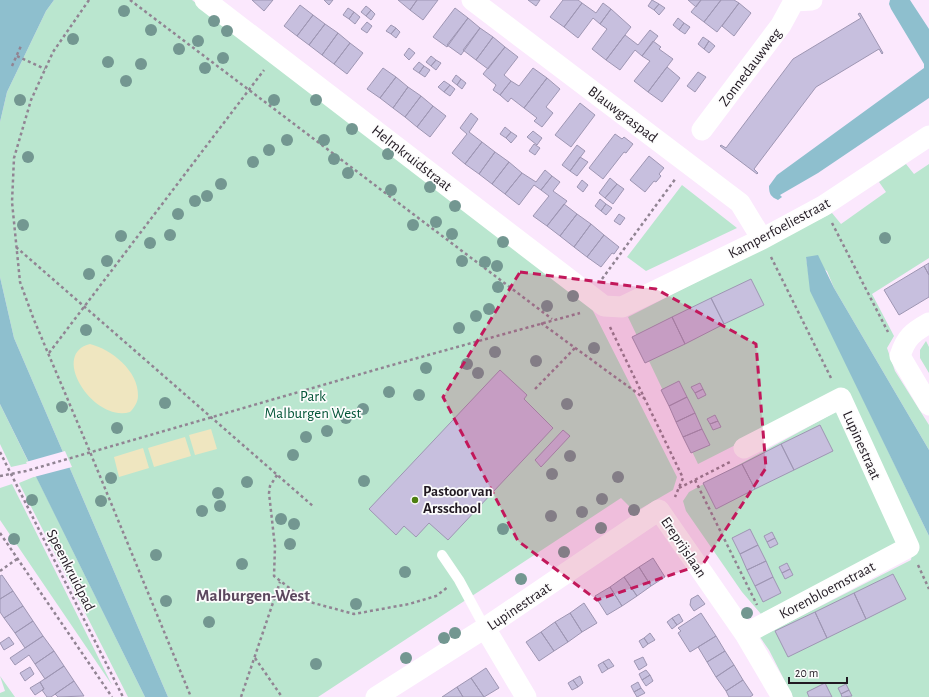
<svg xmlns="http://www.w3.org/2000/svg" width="929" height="697" viewBox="0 0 929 697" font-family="'Alegreya Sans',sans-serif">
<rect width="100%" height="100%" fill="#fbe8fd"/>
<path fill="#bae6cf" d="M54,0H192L588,301L677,477L673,490L635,512L621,498L318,697H168L14,338L0,277V122L7,92L46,11Z
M906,164L914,174L929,164V258L872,294L894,336L887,348L895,371L929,425V450L834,288L827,271L806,257L811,291L929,536V697H793L769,650L760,637L911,560L913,548L838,393L698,464L628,317L832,213L841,224L886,192L879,182Z
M682,185L737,228L646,271L627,257Z
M926,341L929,347V373L920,358V350Z
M0,404L29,463L11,467L0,444Z
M841,409L904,541L761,614L742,592L686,511L683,501L689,492Z
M36,476L145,697H128L19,483Z
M12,484L112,685L0,520V488Z
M0,676L15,697H0V693L5,691Z"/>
<path fill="#efe6c0" d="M90,344C111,349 139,371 138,396C138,402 134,408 130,412C94,423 49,354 90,344Z
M211,429L217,449L195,455L189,435Z
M185,437L191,456L154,467L148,448Z
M143,448L149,468L119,477L114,457Z"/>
<path fill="#8ebfce" d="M0,0H54L46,11L7,92L0,122Z
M890,0H910L929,29V98L818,173L780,195L782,197L778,200C771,197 769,194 769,186L777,175L924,68V64L891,9L889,4Z
M818,255L834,288L929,450V536L810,291L806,257Z
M0,277L14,338L168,697H145L0,404Z"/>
<path fill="#fbe8fd" d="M65,451L72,467L34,477L26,462Z"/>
<path fill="#c7bfde" stroke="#9e96b3" d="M252,0H273L264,11Z
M324,0H333L329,5Z
M398,0H417L410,10Z
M417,0H438L423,20L410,10Z
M528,0H540L536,6Z
M563,0H578L582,3L564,27L550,17Z
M652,0L659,4L654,10L648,6Z
M688,0H701L696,7Z
M701,0H721L704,22L691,12Z
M721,0H734L739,3L717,32L704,22Z
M582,3L596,13L603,3L611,9L600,24L593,18L578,38L564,27Z
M739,3L751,13L734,36L722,26Z
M659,4L665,8L659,15L654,10Z
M300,5L313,15L297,36L284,26Z
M366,6L371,10L366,16L361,12Z
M348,8L354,12L349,19L343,15Z
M455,8L468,18L447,47L433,37Z
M611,9L631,27L606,60L592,49L607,29L600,24Z
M371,10L375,14L371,20L366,16Z
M354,12L360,17L355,24L349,19Z
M860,13L883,53L882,54L879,49L816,87L754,169L758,173L757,174L720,146L721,145L726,148L793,59L861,18L858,14Z
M313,15L325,24L309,45L297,36Z
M468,18L480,28L461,55L447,45Z
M678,18L684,23L679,30L673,25Z
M367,22L372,26L367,33L361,29Z
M684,23L690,27L685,34L679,30Z
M325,24L338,33L322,55L309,45Z
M391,25L396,28L391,34L386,31Z
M396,28L400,32L396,38L391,34Z
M480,28L493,37L476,60L463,50Z
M650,30L658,36L642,56L635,50L620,70L606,60L625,35L638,45Z
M338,33L350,43L334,64L322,55Z
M493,37L505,47L488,69L476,60Z
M703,37L709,41L704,49L698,44Z
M653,41L661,47L659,49L673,59L648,92L634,81L650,61L642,56Z
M709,41L715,46L709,53L704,49Z
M350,43L363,53L347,74L334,64Z
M505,47L518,57L504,75L511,81L500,95L493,90L496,85L483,74Z
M409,48L415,53L409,60L404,55Z
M431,56L436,60L431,66L426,62Z
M436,60L441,63L436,70L431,66Z
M419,62L424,66L419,73L413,69Z
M424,66L430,70L425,77L419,73Z
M667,67L680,78L662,102L648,92Z
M383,68L396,77L380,98L367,89Z
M533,68L547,78L524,108L511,98L508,102L500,95L511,81L519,86Z
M698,72L706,77L695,92L687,86Z
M456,75L461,79L457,85L452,81Z
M396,77L408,87L393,108L380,98Z
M547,78L560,89L546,107L553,113L542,127L534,121L537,118L524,108Z
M461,79L466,83L462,89L457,85Z
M444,81L450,85L444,92L438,87Z
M450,85L455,89L450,96L444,92Z
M408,87L421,96L405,117L393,108Z
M421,96L433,106L417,127L405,117Z
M580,103L595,115L571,147L555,135Z
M433,106L446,116L430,137L417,127Z
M471,113L478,119L469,132L482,142L465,164L452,153L467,134L460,128Z
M505,127L511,132L506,138L500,134Z
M533,131L542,138L537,145L527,137Z
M511,132L517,136L511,143L506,138Z
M615,134L622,139L624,137L633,144L626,153L624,152L603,179L589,168Z
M482,142L495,152L479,174L465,164Z
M534,144L540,148L535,155L529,151Z
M577,145L585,151L570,171L562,165Z
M495,152L509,162L492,184L479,174Z
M649,156L664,168L659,174L661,176L656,182L654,181L645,192L630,180Z
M580,157L588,162L577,176L570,171Z
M509,162L522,173L505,194L492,184Z
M545,170L552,176L541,190L534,185L519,205L505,194L522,173L536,182Z
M552,176L560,182L553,191L567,201L547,226L533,216L549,196L541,190Z
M610,178L617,184L605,198L599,193Z
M582,180L588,185L583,192L577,187Z
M617,184L624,189L613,204L605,198Z
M600,199L606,204L601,211L595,206Z
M564,204L577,214L560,236L547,226Z
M606,204L612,208L606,215L601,211Z
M577,214L591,224L574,247L560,236Z
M619,214L625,218L620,225L614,221Z
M591,224L604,235L587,257L574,247Z
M604,235L619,247L614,254L612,253L601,267L587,257Z
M929,263V275L924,266Z
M924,266L929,275V297L899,315L884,290Z
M751,279L764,305L724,324L711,298Z
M711,298L724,324L685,344L672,317Z
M672,317L685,344L645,363L632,337Z
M500,370L527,395L524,399L553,428L448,540L429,523L416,537L404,526L396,535L369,509Z
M679,381L687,397L669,406L661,390Z
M700,383L703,389L695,393L691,387Z
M703,389L706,395L698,399L695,393Z
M687,397L695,413L676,422L669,406Z
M695,413L702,429L683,437L676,422Z
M715,415L718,421L710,424L707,419Z
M718,421L721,427L713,430L710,424Z
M820,425L833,451L794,470L781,444Z
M702,429L710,445L691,453L683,437Z
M563,430L570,436L541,467L535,460Z
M781,444L794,470L755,489L742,464Z
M742,464L755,489L716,509L703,483Z
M750,529L758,545L740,554L732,538Z
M772,532L775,538L767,542L764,536Z
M775,538L778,544L770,548L767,542Z
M758,545L766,561L747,570L740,554Z
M653,558L665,577L651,586L639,567Z
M766,561L773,577L755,586L747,570Z
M787,563L790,569L782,573L779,567Z
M639,567L651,586L637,596L624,577Z
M790,569L793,575L785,579L782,573Z
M893,574L906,599L866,619L854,593Z
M2,575L13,591L0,599V576Z
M624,577L637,596L622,606L610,587Z
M773,577L781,593L763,602L755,586Z
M610,587L622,606L607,615L595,596Z
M13,591L23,606L4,618L0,612V599Z
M854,593L866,619L827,638L815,612Z
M698,595L705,604L694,611L690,605L691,599Z
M584,603L597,623L582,632L570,613Z
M23,606L33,621L15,633L4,618Z
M815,612L827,638L788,657L775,631Z
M570,613L582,632L568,642L555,622Z
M701,613L716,636L690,652L678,633L681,631L678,628Z
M679,614L683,621L677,625L672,618Z
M672,618L677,625L672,629L667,622Z
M33,621L43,636L25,648L15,633Z
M555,622L568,642L554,651L541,632Z
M541,632L554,651L539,661L526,642Z
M650,633L655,640L648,644L644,638Z
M43,636L54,651L35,664L29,655L15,665L10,658Z
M716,636L725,651L707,662L698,647Z
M9,637L14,644L4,650L0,643Z
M644,638L648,644L643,648L639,641Z
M54,651L64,666L45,679L35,664Z
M725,651L734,665L716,677L707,662Z
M643,657L647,665L639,670L634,661Z
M609,659L614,666L608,669L603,662Z
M603,662L608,669L602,673L598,665Z
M734,665L743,680L726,691L716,677Z
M64,666L74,681L51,697H47L42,690L44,689L40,682Z
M30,667L34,674L25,681L20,673Z
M486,668L499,688L484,697L471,678Z
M646,670L650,675L642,680L639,674Z
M650,675L653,681L646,686L642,680Z
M580,676L583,683L578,687L573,680Z
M471,678L484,697H463L457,687Z
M573,680L578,687L572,690L568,683Z
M743,680L753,695L750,697H729L726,691Z
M74,681L84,696L58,697L55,694Z
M40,682L44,689L35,695L30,688Z
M638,682L641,688L634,692L631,686Z
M825,683L832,697H809L807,692Z
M846,684L849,690L841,694L838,688Z
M457,687L463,697H442Z
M641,688L645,693L637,697L634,692Z
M849,690L852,696L842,697L841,694Z"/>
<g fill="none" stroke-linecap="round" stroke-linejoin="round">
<path stroke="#918493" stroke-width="2.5" stroke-dasharray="3 3" stroke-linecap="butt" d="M89,0L53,52L31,100L14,158L12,202L20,282L34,320L90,452L191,697
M130,0L552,319
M17,56L45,69
M12,66L21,46
M832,223L888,332
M16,247L314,507
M771,257L832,380
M602,279L676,178
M541,323L644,398
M610,327L683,478L675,497
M49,353L264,70
M535,389L575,348
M0,452L123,697
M277,475L270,486L269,493L275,547L274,576L306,601L354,614L409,604L436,596L448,587
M0,476L26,471L385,367L580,313
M695,480L757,605
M679,488L730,462
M0,533L112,697
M918,565L929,589
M0,571L17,559
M255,658L282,697
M241,697L280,582"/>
<path stroke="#fff" stroke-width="10" d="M442,555L459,580L485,628"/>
<path stroke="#fff" stroke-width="21" d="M205,0L604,306L622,307L762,239L823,206L929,136
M472,0L740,203L762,239
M702,130L781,25L794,1L812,0
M929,323C913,332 906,337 900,356L929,405
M744,448L841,398L909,547L745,634
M485,628L526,697
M376,697L485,628L659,510L745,634L782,697"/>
</g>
<g fill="#739791">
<circle cx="124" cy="11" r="6"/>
<circle cx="214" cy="21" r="6"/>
<circle cx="151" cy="30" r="6"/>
<circle cx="227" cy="31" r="6"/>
<circle cx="73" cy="39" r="6"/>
<circle cx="198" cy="41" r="6"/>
<circle cx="179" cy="49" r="6"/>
<circle cx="223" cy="58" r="6"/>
<circle cx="108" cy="62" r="6"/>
<circle cx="141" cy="64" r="6"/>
<circle cx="205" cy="68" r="6"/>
<circle cx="126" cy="81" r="6"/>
<circle cx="20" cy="100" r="6"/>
<circle cx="274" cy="100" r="6"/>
<circle cx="316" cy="100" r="6"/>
<circle cx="352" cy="129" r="6"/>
<circle cx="287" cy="140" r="6"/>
<circle cx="324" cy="140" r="6"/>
<circle cx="269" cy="150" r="6"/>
<circle cx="388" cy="154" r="6"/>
<circle cx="28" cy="157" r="6"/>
<circle cx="334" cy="159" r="6"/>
<circle cx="253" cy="162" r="6"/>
<circle cx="348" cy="173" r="6"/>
<circle cx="221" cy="184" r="6"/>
<circle cx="430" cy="187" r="6"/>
<circle cx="391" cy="190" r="6"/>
<circle cx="207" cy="196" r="6"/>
<circle cx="195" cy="201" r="6"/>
<circle cx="455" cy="206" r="6"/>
<circle cx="178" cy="214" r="6"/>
<circle cx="436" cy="222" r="6"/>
<circle cx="23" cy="225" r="6"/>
<circle cx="413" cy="225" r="6"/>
<circle cx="452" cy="234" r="6"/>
<circle cx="170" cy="235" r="6"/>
<circle cx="121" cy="236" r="6"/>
<circle cx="885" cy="238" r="6"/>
<circle cx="503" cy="242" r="6"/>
<circle cx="150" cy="243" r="6"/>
<circle cx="107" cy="261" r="6"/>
<circle cx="462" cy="261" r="6"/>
<circle cx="485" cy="262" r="6"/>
<circle cx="497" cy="266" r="6"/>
<circle cx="89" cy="274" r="6"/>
<circle cx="498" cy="287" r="6"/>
<circle cx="573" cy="296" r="6"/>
<circle cx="547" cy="306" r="6"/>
<circle cx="489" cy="309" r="6"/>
<circle cx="476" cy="316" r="6"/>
<circle cx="459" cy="328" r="6"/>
<circle cx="86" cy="330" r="6"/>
<circle cx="594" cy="348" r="6"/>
<circle cx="495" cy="352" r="6"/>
<circle cx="536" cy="361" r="6"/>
<circle cx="467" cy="364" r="6"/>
<circle cx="426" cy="368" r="6"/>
<circle cx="478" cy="373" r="6"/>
<circle cx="389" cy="392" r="6"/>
<circle cx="419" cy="395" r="6"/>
<circle cx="165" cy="403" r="6"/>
<circle cx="567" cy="404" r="6"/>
<circle cx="62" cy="407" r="6"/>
<circle cx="363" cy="409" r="6"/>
<circle cx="346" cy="418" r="6"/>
<circle cx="117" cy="428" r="6"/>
<circle cx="327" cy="431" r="6"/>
<circle cx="306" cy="437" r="6"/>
<circle cx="293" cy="455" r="6"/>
<circle cx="570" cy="456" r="6"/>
<circle cx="552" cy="474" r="6"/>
<circle cx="618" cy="477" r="6"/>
<circle cx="111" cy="478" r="6"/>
<circle cx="364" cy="481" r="6"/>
<circle cx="247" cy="482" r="6"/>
<circle cx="218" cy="493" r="6"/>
<circle cx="602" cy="499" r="6"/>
<circle cx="32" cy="500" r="6"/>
<circle cx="101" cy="501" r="6"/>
<circle cx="220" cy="506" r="6"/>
<circle cx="634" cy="510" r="6"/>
<circle cx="202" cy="511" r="6"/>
<circle cx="582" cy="512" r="6"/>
<circle cx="551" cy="516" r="6"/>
<circle cx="281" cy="519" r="6"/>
<circle cx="294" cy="524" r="6"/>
<circle cx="601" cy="528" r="6"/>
<circle cx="503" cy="529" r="6"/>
<circle cx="14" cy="539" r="6"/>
<circle cx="290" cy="544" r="6"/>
<circle cx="564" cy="552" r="6"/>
<circle cx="156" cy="555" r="6"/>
<circle cx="242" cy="564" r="6"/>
<circle cx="405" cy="572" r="6"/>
<circle cx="521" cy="579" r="6"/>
<circle cx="166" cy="601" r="6"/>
<circle cx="356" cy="604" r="6"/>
<circle cx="747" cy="613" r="6"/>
<circle cx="209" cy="622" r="6"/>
<circle cx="455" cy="633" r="6"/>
<circle cx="444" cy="638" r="6"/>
<circle cx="406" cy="658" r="6"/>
<circle cx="316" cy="664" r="6"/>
</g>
<path fill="#c2185b" fill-opacity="0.2" stroke="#c2185b" stroke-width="3" stroke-dasharray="8 5" stroke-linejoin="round" d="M520,272L656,289L756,344L766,468L703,564L597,600L518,541L443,397Z"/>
<circle fill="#4d7f11" stroke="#fcfcfc" stroke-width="1.5" cx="415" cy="500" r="4"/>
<g text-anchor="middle" stroke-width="3.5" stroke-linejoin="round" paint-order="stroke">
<g font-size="15" fill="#211922" stroke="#fcfcfc">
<text transform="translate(750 67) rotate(-53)" y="5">Zonnedauwweg</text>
<text transform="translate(623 114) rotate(37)" y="5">Blauwgraspad</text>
<text transform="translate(412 158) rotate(38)" y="5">Helmkruidstraat</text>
<text transform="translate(779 228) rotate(-28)" y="5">Kamperfoeliestraat</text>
<text transform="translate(862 445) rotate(66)" y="5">Lupinestraat</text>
<text transform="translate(684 547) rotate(56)" y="5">Ereprijslaan</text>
<text transform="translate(71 570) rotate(63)" y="5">Speenkruidpad</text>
<text transform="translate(827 590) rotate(-28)" y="5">Korenbloemstraat</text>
<text transform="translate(519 606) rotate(-34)" y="5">Lupinestraat</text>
</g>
<g font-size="15" fill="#045538" stroke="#fcfcfc">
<text x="313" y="401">Park<tspan x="313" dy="17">Malburgen West</tspan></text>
</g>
<g font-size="15" font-weight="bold" fill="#211922" stroke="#fcfcfc" text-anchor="start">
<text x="423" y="496">Pastoor van<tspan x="423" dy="17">Arsschool</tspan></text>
</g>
<g font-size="17" font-weight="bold" fill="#5c485e" stroke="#fcfcfc">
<text x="253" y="601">Malburgen-West</text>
</g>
</g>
<path d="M789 677v6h58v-6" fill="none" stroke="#211922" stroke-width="2"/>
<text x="795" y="677" font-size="12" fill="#211922" stroke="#fcfcfc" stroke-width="3" paint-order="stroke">20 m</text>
</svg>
